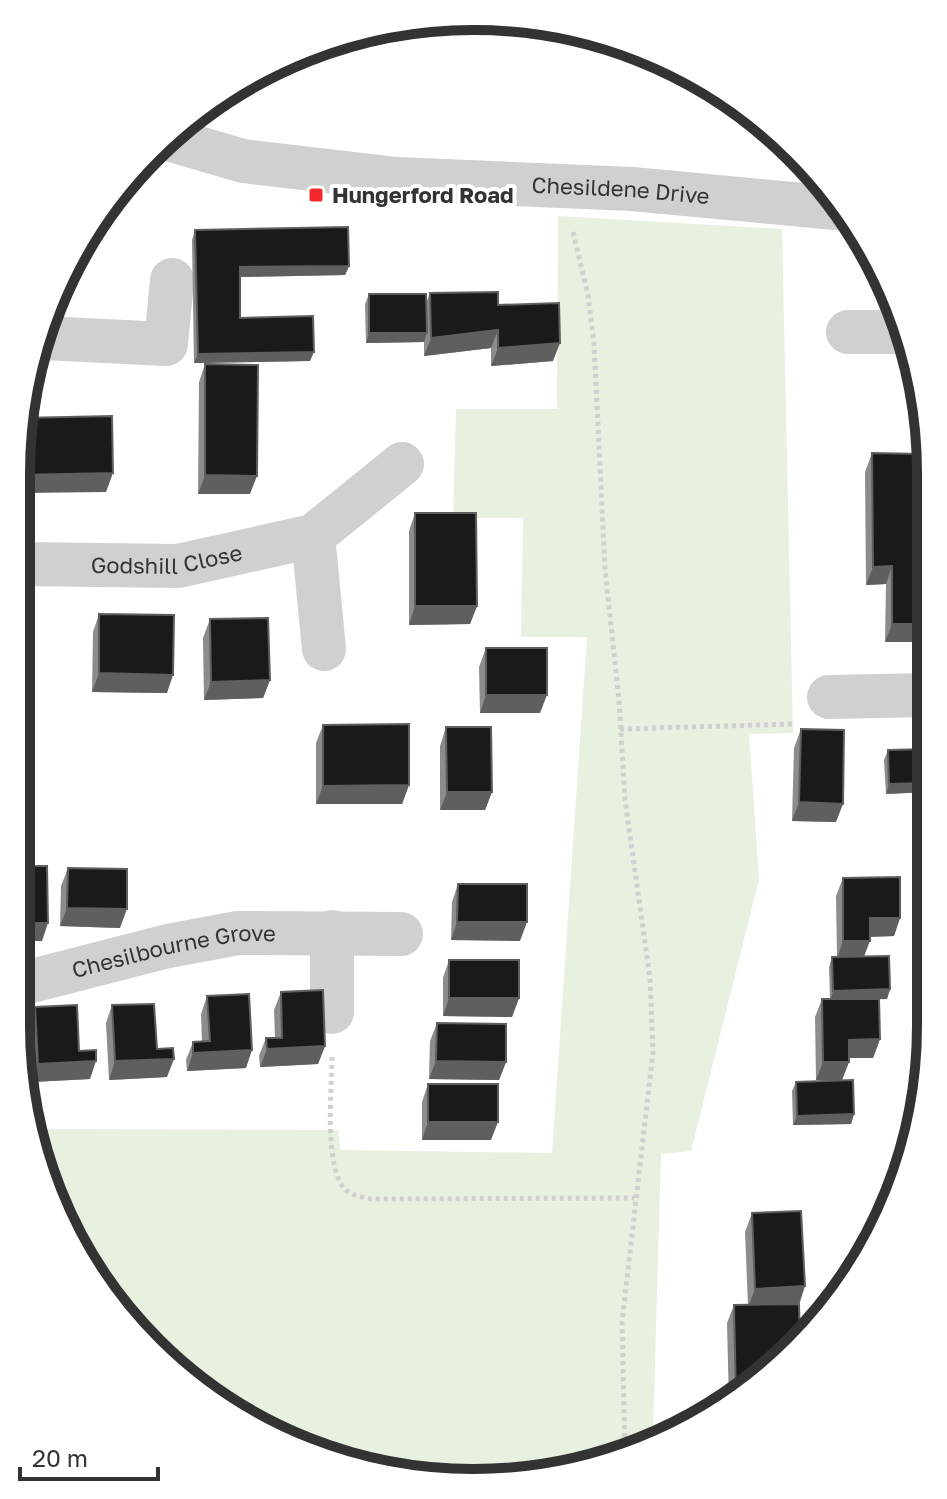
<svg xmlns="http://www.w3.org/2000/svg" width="947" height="1499" viewBox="0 0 947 1499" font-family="'Golos Text',sans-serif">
<rect width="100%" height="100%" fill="#fff"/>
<path fill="#e8f0e0" d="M558,216L782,229L793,733L749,734L759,879L691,1151L661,1154L653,1433L635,1438L636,1448L591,1468L444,1482L326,1459L195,1389L93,1280L40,1172L33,1129L338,1130L341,1150L552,1153L587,637H521L523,518H453L456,409H557Z"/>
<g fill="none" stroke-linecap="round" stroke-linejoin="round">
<path stroke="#d0d0d0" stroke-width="5" stroke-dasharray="4 4" stroke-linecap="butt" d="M573,232L588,295L594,344L605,569L619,700L625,800L650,978L653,1052L622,1322L625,1452
M620,729L795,724
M332,1057C332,1087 323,1172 347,1191C353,1196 364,1197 371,1199L634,1198"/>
<g stroke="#d0d0d0" stroke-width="44">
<path id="s1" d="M171,140L243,161L397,179L632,189L835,208"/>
<path d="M848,332H900"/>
<path d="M43,338L166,344L172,280"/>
<path d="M313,536L324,649"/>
<path id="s2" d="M19,564L178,566L313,536L402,464"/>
<path d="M829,697L929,695"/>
<path d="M332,932V1012"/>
<path id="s3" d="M16,985L168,946L238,933L401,934"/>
</g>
</g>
<path fill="#8c8c8c" d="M195,230L349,266L345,275L240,277V318L310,361L194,363L192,240Z
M430,293L498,305L553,361L491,366V348L424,356V342L366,343L365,304L369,294L427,301Z
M205,364L250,494H198L199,382Z
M872,453L921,511L929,642H885L886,584L866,585L865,472Z
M415,513L477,606L470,624L409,625V531Z
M99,614L167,693L92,692L93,632Z
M210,619L270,680L263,698L204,700L203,638Z
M486,648L540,713H480L479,667Z
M323,725L409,785L402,804H316V743Z
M446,727L492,792L485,810H440V746Z
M801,729L836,822L792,821L794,748Z
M929,749L928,792L886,794L884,760L888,750Z
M68,868L120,928L60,926L61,886Z
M843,878L900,918L894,936L870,937L864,956L890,989L887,999H879L880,1039L873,1058H849V1062L842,1080H816L815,1017L822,999H830L829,967L832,957H837L836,896Z
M458,884L520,941L451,940L452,902Z
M449,960L519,998L512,1017L443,1016V978Z
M281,992L325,1046L318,1064L260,1067L259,1056L266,1038H275L274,1010Z
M207,996L246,1068L187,1071L186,1060L193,1042H202L201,1014Z
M112,1005L157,1049L167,1077L109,1080L106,1023Z
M35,1007L79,1051L90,1079L32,1082L28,1025Z
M437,1023L506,1062L499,1080L429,1079L430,1041Z
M796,1082L854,1114L851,1124L793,1125L792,1091Z
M428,1084L491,1140H422V1102Z
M752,1213L799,1304L800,1342L729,1405L727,1323L734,1305H748L745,1232Z"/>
<path fill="#5f5f5f" d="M551,31L620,40L629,45L550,35Z
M349,266L345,275L236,277L240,267Z
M498,330L491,348L424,356L431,338Z
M369,333H427L424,342L366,343Z
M560,343L553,361L491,366L498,348Z
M314,352L310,361L194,363L198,354Z
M113,473L106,492L19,493L20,475Z
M205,475L257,476L250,494H198Z
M892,566L886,584L866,585L873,567Z
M415,606H477L470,624L409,625Z
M892,624H929V642H885Z
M99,673L173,675L167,693L92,692Z
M270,680L263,698L204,700L211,682Z
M486,695H547L540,713H480Z
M18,696H23L18,708Z
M18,781H25L18,799H17Z
M928,783V792L886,794L889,784Z
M409,785L402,804H316L323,786Z
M447,792H492L485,810H440Z
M799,802L843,804L836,822L792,821Z
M67,908L127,909L120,928L60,926Z
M870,918H900L894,936L863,937Z
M457,922H527L520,941L451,940Z
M17,923H48L42,941H17Z
M843,941H870L863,959H837Z
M890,989L887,999L830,1001L833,991Z
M449,998H519L512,1017L443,1016Z
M880,1039L873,1058H842L849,1040Z
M325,1046L318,1064L260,1067L267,1049Z
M252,1050L246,1068L187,1071L193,1053Z
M174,1059L167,1077L109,1080L115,1061Z
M96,1061L90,1079L32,1082L38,1064Z
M436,1061L506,1062L499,1080L429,1079Z
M823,1062H849L842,1080H816Z
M854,1114L851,1124L793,1125L797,1116Z
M428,1122H498L491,1140H422Z
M805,1286L799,1305L748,1307L755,1289Z"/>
<path fill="#1a1a1a" stroke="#5f5f5f" stroke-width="2" d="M348,227L349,266L240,267V318L313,316L314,352L198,354L195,230Z
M498,292V305L559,303L560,343L498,348V330L431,338L430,293Z
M369,294H426L427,333H369Z
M205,364L258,365L257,476L205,475Z
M112,416L113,473L20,475V418Z
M872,453L921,454V511L930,510L929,624H892V566L873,567Z
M415,513H476L477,606H415Z
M99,614L174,615L173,675L99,673Z
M268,618L270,680L211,682L210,619Z
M19,621H23V696H18Z
M486,648H547V695H486Z
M409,724V785L323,786V725Z
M446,727H491L492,792H447Z
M18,729H24L25,781H18Z
M801,729L844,730L843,804L799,802Z
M929,749L928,783L889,784L888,750Z
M17,866H47L48,923H17Z
M68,868L127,869V909L67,908Z
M900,877V918H870V941H843V878Z
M458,884H527V922H457Z
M889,956L890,989L833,991L832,957Z
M449,960H519V998H449Z
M323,990L325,1046L267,1049L266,1038H282L281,992Z
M249,994L252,1050L193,1053V1042L210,1041L207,996Z
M822,999H879L880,1039L849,1040V1062H823Z
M154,1004L157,1049L173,1048L174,1059L115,1061L112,1005Z
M77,1005L79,1051L96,1050V1061L38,1064L35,1007Z
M437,1023L506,1024V1062L436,1061Z
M853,1080L854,1114L797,1116L796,1082Z
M428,1084H498V1122H428Z
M801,1211L805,1286L755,1289L752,1213Z
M799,1304L800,1342L736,1399L734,1305Z"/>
<rect fill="#f5292c" stroke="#fff" stroke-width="3" x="308" y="187" width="16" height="16" rx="4"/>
<g text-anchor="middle" stroke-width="8" stroke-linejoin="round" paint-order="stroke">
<g font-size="22" fill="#333" stroke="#fff">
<text dy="8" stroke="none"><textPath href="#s1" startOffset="454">Chesildene Drive</textPath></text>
<text dy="8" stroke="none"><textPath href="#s2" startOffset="148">Godshill Close</textPath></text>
<text dy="8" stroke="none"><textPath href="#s3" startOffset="162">Chesilbourne Grove</textPath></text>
</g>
<g font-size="22" font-weight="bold" fill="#333" stroke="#fff" text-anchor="start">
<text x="332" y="203">Hungerford Road</text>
</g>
</g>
<path d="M0 0H947V1499H0ZM473 30H474A443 443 0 0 1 917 473V1026A443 443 0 0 1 474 1469H473A443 443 0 0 1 30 1026V473A443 443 0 0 1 473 30Z" fill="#fff" fill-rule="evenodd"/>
<path fill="none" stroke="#333" stroke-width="10" d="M473 30H474A443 443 0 0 1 917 473V1026A443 443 0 0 1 474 1469H473A443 443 0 0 1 30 1026V473A443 443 0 0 1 473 30Z"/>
<path d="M20 1467v12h138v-12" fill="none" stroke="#333333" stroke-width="4"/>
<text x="32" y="1467" font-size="24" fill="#333333" stroke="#ffffff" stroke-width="6" paint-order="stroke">20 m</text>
</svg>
